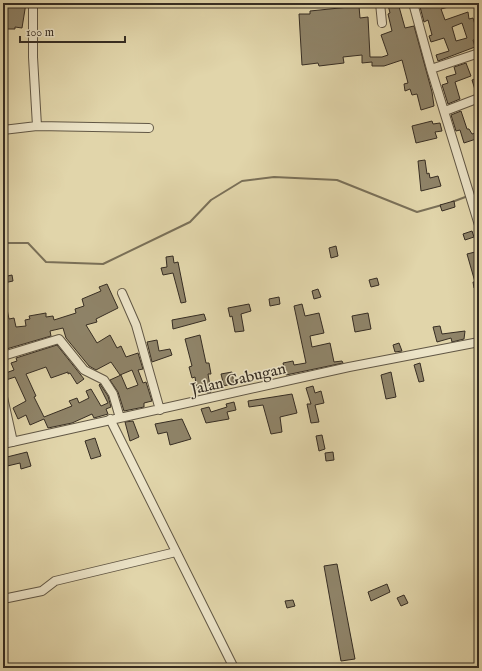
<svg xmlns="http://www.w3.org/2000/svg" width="482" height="671" viewBox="0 0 482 671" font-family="'IM FELL English',serif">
<rect width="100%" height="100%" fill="#e1d5aa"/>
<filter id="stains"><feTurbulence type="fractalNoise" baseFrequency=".005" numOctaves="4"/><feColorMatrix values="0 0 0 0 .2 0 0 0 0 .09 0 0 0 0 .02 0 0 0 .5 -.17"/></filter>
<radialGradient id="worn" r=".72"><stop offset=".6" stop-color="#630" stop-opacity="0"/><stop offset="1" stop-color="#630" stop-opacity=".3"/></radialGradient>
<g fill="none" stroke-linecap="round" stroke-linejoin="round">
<path stroke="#7a7058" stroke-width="2" d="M473,195L479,193
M452,202L468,196
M3,243H28L46,262L103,264L190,222L211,200L242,181L274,177L337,180L417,212L442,205"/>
</g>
<path fill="#8f8469" stroke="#362d23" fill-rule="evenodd" d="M4,3H26L22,28L15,27V29H5Z
M398,3L405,28L414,26L432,92L434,106L421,110L417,94L412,95L410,89L405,91L404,84L408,83L402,60L384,66H372V62L362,63V55L343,57L344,63L319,66L318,63L302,65L299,14H310V11L359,6L360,18L368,17L370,57H382L388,55L381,35L392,31L388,14L390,13L388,5Z
M419,3H456V5L441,9L445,20L468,12L469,19L473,18L477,31L479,30V38L473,40L475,47L438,61L436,55L449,51L444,38L431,42L429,36L432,35L428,20L424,22ZM462,23L467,38L456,41L452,27Z
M466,63L471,76L455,82L460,99L448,104L442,85L448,83L446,77L456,74L454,67Z
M477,78L479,93H476L472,80Z
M461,111L467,129H469L472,134L479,132V138L464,143L460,130L456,131L451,115Z
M432,121L433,124L440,123L442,131L435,132L437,138L416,143L412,126Z
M425,160L427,174L429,173L430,178L438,176L441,186L421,191L418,161Z
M454,201L455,207L442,211L440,205Z
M472,231L474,237L465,240L463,234Z
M336,246L338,256L331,258L329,248Z
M479,251V291H477L476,287L474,288L473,282H475L467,254Z
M173,256L174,263L178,262L186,302L181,303L173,273L163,275L161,268L167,267L166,257Z
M12,275L13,281L4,283L3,277Z
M377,278L379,285L371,287L369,280Z
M107,284L118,308L96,319L97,322L86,325L97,343L110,335L117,348L121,346L126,357L138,353L143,369L138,370L143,383L146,382L152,401L144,403V407L124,411L118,392L110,380L121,375L127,389L138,385L132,370L120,375L111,362L96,370L89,366L66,338L63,328L50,331L51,336L3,350V304H6L9,319L14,318L16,327L26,326L25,320L30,319L29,316L46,313V317L53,316L54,320L76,313L75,309L84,306L82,299L101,291L99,287Z
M318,289L321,297L314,299L312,291Z
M279,297L280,304L270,306L269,299Z
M249,304L251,311L241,314L244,331L235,332L232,316L230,317L228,308Z
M302,304L305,316L319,313L324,333L310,336L312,347L330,343L334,362L342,361L343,363L286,375L283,363L293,361L294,365L306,363L294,306Z
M368,313L371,329L355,332L352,316Z
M204,314L206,320L173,329L172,320Z
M440,326L442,334L465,331L464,339L452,342L451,338L437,342L433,327Z
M200,335L206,363H209L211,374H208L211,392L207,393L206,390L197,391L195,377L192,378L189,367L192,366L185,339Z
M157,340L159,351L170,349L172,355L152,362L147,342Z
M399,343L402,351L395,352L393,345Z
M57,345L84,379L77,384L70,373L68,374V372L51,378L46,367L26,374L36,396L34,397L44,417L72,406L69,401L77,398L79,403L89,398L86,391L91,389L101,406L108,403L99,385L100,384L108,396L111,407L106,409L108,414L94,418L92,414L72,423L48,428L44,419L30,425L26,415L18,419L13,408L26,401L15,377L3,381V374L14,370L11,363L17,361L16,358Z
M420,363L424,381L419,382L414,365Z
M232,372L234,383L224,386L221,374Z
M391,372L396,397L386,399L381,375Z
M313,386L315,393L321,391L324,403L315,405L319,422L311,423L307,404H311L306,388Z
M292,394L297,413L280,417L282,432L271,434L263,405L249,407L248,401Z
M234,402L236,410L227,412L229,419L206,423L201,409L209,407L211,412L227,407L226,404Z
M182,419L191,439L170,445L167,432L158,434L155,424Z
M133,421L139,437L130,441L125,422Z
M322,435L325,449L319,451L316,436Z
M95,438L101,456L91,459L85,441Z
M27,452L31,466L21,469L20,463L3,467V458Z
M333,452L334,460L326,461L325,453Z
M337,564L355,659L341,661L324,566Z
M387,584L390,592L371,601L368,592Z
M404,595L408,603L401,606L397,598Z
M293,600L295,606L287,608L285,601Z"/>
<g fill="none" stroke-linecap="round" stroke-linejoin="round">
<defs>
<path id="street" d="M33,3V57L37,126L149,128
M380,3L382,23
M413,3L431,69L479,225
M431,69L479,53
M445,111L479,98
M3,130L37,126
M122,293L136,325L160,410
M3,356L59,339L84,370L104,380L113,394L120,418
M3,397L13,442
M110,419L234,668
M3,444L349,367L479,342
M3,599L42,591L55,581L176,552"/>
</defs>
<use href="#street" stroke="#615745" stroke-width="10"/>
<use href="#street" stroke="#ece4c8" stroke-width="8"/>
</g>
<g text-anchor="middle" stroke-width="3" stroke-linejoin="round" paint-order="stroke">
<g font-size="16" fill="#362d23" stroke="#ece4c8">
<text transform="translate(238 378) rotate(-13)" y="6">Jalan Gabugan</text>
</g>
</g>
<rect width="482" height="671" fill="none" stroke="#e1d5aa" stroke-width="16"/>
<rect x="4" y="4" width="474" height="663" fill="none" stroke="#362d23" stroke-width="2"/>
<rect x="8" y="8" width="466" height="655" fill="none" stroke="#362d23"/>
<path d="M20 36v6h105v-6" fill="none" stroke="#362d23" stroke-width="2"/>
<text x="26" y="36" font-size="12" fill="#362d23" stroke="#ece4c8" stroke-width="3" paint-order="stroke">100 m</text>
<rect width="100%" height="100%" filter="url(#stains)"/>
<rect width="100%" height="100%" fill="url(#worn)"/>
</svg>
